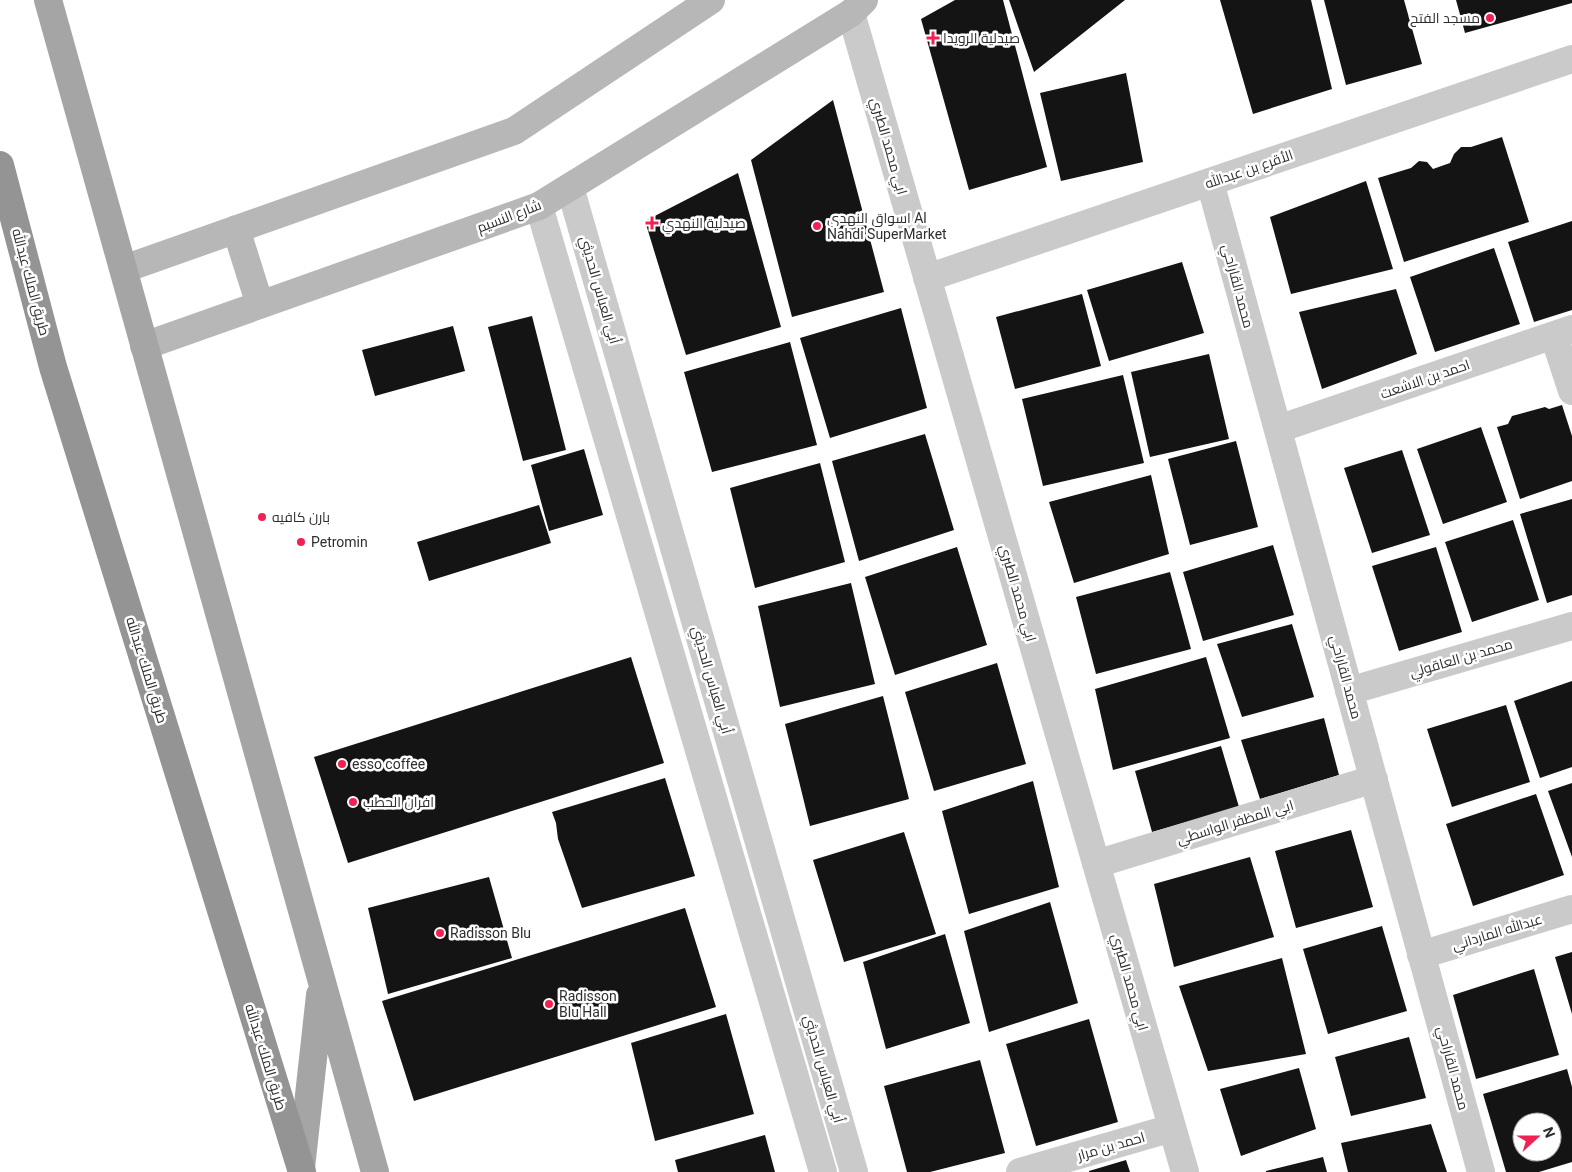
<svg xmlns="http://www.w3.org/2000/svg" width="1572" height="1172" viewBox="0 0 1572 1172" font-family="Roboto,Cairo,sans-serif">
<rect width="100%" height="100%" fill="#fff"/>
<path fill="#141414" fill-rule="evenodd" d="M955,0H1003L1047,167L969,190L921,19Z
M1009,0H1125L1034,72Z
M1220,0H1311L1332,89L1253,114Z
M1324,0H1404L1422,64L1346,85Z
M1456,0H1572V3L1465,33Z
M1126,73L1143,162L1061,181L1040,93Z
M833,100L884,292L792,317L751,160Z
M1502,137L1529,222L1404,262L1378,178L1411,168L1419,161L1427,162L1433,169L1450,163L1454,154L1461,147H1471Z
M738,173L781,327L686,355L645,221Z
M1366,181L1393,269L1291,294L1270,217Z
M1572,221V310L1534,322L1508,242Z
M1494,248L1520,324L1435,352L1410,277Z
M1182,262L1204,333L1109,361L1087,290Z
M1396,289L1417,354L1322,389L1299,312Z
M1082,294L1101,366L1015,389L996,317Z
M901,308L927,408L830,438L800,338Z
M532,316L566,450L523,461L488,327Z
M453,326L465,371L375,396L362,350Z
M790,342L817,445L712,472L684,372Z
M1209,354L1229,439L1150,457L1131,372Z
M1123,375L1144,463L1043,486L1022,399Z
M1562,405L1572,436V481L1520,499L1497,427L1508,424L1512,416L1545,407L1549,409Z
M1481,427L1507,502L1443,524L1417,449Z
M925,434L954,530L859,561L832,461Z
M1236,441L1258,527L1190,545L1168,459Z
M584,449L603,515L549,531L531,465Z
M1402,450L1430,535L1372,553L1344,468Z
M820,463L845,562L755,588L730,488Z
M1151,475L1169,554L1074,583L1049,502Z
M1572,499V595L1547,603L1520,514Z
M539,505L551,543L429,581L417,542Z
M1513,520L1539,600L1472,622L1445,542Z
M1273,545L1294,615L1203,641L1183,572Z
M957,547L987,645L895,675L865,577Z
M1436,547L1462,632L1399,651L1372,566Z
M1170,572L1191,649L1096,674L1076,597Z
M851,583L875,684L780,707L758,606Z
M1292,624L1314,697L1242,717L1217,644Z
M631,657L664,763L348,863L314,757Z
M1206,657L1230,738L1113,770L1095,689Z
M997,663L1026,764L934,791L905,692Z
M1572,681V767L1540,778L1514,701Z
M883,696L909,799L810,826L785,724Z
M1506,705L1530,782L1452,807L1427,729Z
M1324,718L1339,775L1260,799L1241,740Z
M1221,746L1239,807L1152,832L1135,771Z
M665,778L695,876L582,908L558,839L556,823L552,812Z
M1033,781L1059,887L969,914L942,811Z
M1572,783V857L1548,791Z
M1536,794L1564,875L1473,906L1446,824Z
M1351,830L1373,907L1296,928L1275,851Z
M904,832L936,934L844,962L813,860Z
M1250,857L1274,937L1174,967L1154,884Z
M489,877L512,958L388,994L368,908Z
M1050,902L1078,1003L989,1032L964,931Z
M685,908L716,1007L414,1101L382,1001Z
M1382,926L1407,1011L1328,1034L1303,949Z
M945,934L970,1023L886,1049L863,962Z
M1572,952V1014L1555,957Z
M1282,958L1306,1054L1208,1071L1179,986Z
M1534,969L1559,1055L1476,1079L1453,995Z
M726,1014L754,1114L655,1141L631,1043Z
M1089,1019L1118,1122L1036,1146L1006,1044Z
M1409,1037L1426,1098L1351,1116L1335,1057Z
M980,1060L1005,1153L930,1172H907L884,1086Z
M1299,1068L1316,1129L1241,1156L1220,1089Z
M1567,1069L1572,1087V1162L1539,1172H1506L1483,1094ZM1522,1122H1552V1152H1522Z
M1431,1124L1447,1172H1348L1341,1143Z
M765,1135L775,1172H678L675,1160Z
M1323,1157L1327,1172H1266V1171Z
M1126,1160L1130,1172H1089V1171Z"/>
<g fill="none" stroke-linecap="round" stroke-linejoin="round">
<path stroke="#cacaca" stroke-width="28" d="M851,13L1185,1172
M1210,182L1481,1172
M570,187L854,1172
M539,206L823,1172
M927,278L1572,59
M1554,336L1572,391
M1278,429L1572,329
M1349,691L1572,626
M1096,864L1374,779
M1421,955L1572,909
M1020,1172L1172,1128"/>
<path stroke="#b7b7b7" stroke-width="28" d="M236,229L260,305
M124,269L514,131L711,0
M144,346L539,206L851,13L864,0"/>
<path stroke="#a5a5a5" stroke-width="28" d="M48,0L375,1172
M301,1168L320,995"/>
<path stroke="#949494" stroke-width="28" d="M0,165L53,367L302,1172"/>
</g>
<g fill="#f12152" stroke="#fff" stroke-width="2">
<circle cx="1490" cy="18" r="5"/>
<path d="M930.5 30.5h5v5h5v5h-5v5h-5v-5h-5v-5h5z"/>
<path d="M649.5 215.5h5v5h5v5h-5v5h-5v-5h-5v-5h5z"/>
<circle cx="817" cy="226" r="5"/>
<circle cx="262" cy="517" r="5"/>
<circle cx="301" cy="542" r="5"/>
<circle cx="342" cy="764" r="5"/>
<circle cx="353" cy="802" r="5"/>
<circle cx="440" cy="933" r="5"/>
<circle cx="549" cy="1004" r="5"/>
</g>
<g text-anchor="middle" stroke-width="5" stroke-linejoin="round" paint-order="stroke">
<g font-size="14" fill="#2d2d2d" stroke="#fff" text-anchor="start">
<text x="1480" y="23" text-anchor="end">مسجد الفتح</text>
<text x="943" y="43">صيدلية الرويدا</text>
<text x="827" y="223">اسواق النهدي Al<tspan x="827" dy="16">Nahdi SuperMarket</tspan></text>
<text x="662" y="228">صيدلية النهدي</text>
<text x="272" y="522">بارن كافيه</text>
<text x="311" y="547">Petromin</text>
<text x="352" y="769">esso coffee</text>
<text x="363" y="807">افران الحطب</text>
<text x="450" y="938">Radisson Blu</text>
<text x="559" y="1001">Radisson<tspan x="559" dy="16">Blu Hall</tspan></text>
</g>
<g font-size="14" fill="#2d2d2d" stroke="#fff">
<text transform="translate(889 146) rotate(74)" y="5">ابي محمد الطبري</text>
<text transform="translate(1249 169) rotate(-19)" y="5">الأقرع بن عبدالله</text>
<text transform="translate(509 216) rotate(-21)" y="5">شارع النسيم</text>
<text transform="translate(31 282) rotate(75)" y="5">طريق الملك عبدالله</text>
<text transform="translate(1238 286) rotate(75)" y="5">محمد القاراحي</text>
<text transform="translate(600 290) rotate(74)" y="5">أبي العباس الحديثي</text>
<text transform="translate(1425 379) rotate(-19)" y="5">احمد بن الاشعت</text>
<text transform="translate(1018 593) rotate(74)" y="5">ابي محمد الطبري</text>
<text transform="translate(1461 658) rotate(-16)" y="5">محمد بن العاقولي</text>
<text transform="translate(147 670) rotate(73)" y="5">طريق الملك عبدالله</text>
<text transform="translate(1346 677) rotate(75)" y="5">محمد القاراحي</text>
<text transform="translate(712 680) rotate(74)" y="5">أبي العباس الحديثي</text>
<text transform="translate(1235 822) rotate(-17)" y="5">ابي المظفر الواسطي</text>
<text transform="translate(1497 932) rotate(-17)" y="5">عبدالله المارداني</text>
<text transform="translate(1130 982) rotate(74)" y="5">ابي محمد الطبري</text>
<text transform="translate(266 1057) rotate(73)" y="5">طريق الملك عبدالله</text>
<text transform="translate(1453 1068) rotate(75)" y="5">محمد القاراحي</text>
<text transform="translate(824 1069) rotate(74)" y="5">أبي العباس الحديثي</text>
<text transform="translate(1111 1146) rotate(-16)" y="5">احمد بن مرار</text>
</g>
</g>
<g transform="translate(1537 1137) rotate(69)"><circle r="24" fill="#ffffff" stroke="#ababab"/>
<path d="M0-4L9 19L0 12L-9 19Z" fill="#f12152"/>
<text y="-8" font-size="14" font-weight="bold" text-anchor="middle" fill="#2d2d2d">N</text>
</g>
</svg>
